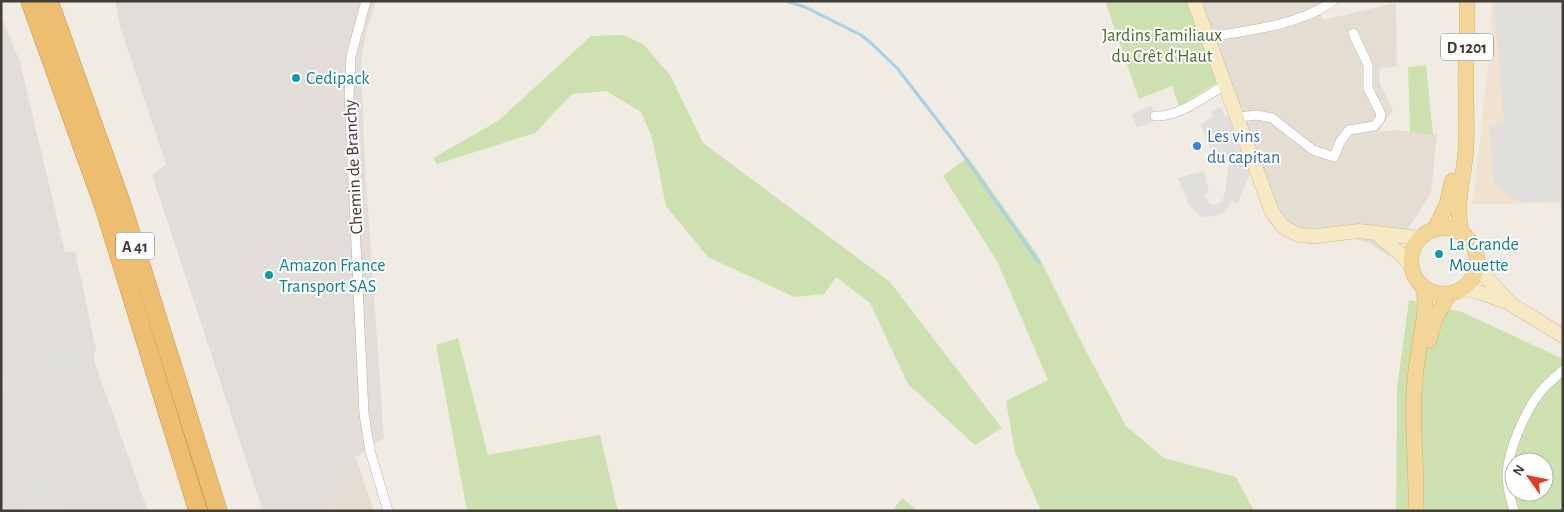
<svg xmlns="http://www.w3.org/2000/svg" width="1564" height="512" viewBox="0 0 1564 512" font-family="'Alegreya Sans',sans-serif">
<rect width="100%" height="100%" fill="#f0ece4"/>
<path fill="#e3ddd2" d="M1188,1H1342L1321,14L1322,20L1396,3L1397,66L1379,69L1380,84L1393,110L1378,132L1396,130L1437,135L1431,193L1390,257L1369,243L1356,239H1338L1310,245L1286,236L1274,225Z
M356,457L374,511H329Z"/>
<path fill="#f0e1d0" d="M1490,1H1563V203L1473,204L1492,29Z"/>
<path fill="#e2ddd9" d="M115,1H376L366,32L361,63L365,166L384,438L356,457L329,511H263L152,175L166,165L121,30Z
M1,16L20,62L65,252L75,251L96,349L94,361L148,511H1Z
M1151,106L1157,120L1137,128L1132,114Z"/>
<path fill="#cde0b0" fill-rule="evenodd" d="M1105,1H1189L1218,82L1179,106L1172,86L1139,99Z
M623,35L643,44L670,75L703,143L890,282L1002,428L975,445L908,384L870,303L836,277L824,294L794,297L708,257L666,206L652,137L641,112L606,91L572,94L535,133L437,164L433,158L498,121L591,36Z
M1426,65L1433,135L1410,132L1408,67Z
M968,157L1039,257L1089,357L1126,426L1164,458L1236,477L1254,511H1041L1015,452L1006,401L1048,380L997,261L943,176Z
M1409,300L1462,312L1563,359V511H1396L1397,388ZM1514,462H1544V492H1514Z
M458,338L488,455L600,435L618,511H467L436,345Z
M902,498L918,511H892Z"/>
<path fill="#e1dfdc" d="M1494,1H1563V199L1520,203L1494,185L1489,127L1504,124Z
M1221,107L1225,116L1232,113L1251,170L1238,203L1231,202L1230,206L1221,215L1204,217L1197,214L1188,203L1178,178L1204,171L1209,193L1204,194L1209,203L1212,205L1220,203L1224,197L1229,162L1225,152L1214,158L1200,124L1213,117L1211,111Z
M75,339L78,345L89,340L93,349L87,352L90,359L8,397L1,381L29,368L26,361Z
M46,471L65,511H29L20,490L33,484L31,478Z"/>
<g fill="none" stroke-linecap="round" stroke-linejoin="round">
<path stroke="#a5d0e7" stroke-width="3" d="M786,1L805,7L861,35L871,43L897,68L955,143L1039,263"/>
<defs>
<path id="street" d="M366,1L351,56L349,96L364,414L370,451L388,511
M1208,37C1247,31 1300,25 1333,1
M1155,116C1177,118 1208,95 1226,84
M1238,117L1257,115L1272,118L1313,150L1334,157L1340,142L1349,130L1374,126L1380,119L1381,114L1368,88V65L1353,33
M1514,511C1510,498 1507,486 1507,473C1509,449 1524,414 1538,395C1544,386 1555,378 1563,370"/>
<path id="secondary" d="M1194,1L1272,212L1283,227L1299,235L1317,236L1359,231L1419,238
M1377,234L1404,257L1411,266
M1476,266L1512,305L1563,336
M1462,289L1478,292L1509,303"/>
<path id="primary" d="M1411 261a33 33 0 1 1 66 0a33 33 0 1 1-66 0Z
M1435,229L1447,204L1452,181
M1461,232C1455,201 1464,179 1466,148C1467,130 1466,112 1466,94C1465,63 1468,32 1467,1
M1429,340L1435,319L1449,294
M1416,511C1417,471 1412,432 1414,393C1415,376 1417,360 1420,343C1423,324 1428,306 1423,287"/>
<path id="highway" d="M30,1L104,207L198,511
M49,1L122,205L218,511"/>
</defs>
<use href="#street" stroke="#bab3a8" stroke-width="10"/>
<use href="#secondary" stroke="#cbbb97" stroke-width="15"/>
<use href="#primary" stroke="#d6b16c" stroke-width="16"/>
<use href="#highway" stroke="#cc9242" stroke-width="19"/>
<use href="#street" stroke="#fff" stroke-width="9"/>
<use href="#secondary" stroke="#f8e9c5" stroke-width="14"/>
<use href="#primary" stroke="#f3d59a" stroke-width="15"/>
<use href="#highway" stroke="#eebe70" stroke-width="18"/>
</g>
<g fill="#0f9aa8" stroke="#fff" stroke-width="2">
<circle cx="296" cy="78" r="5"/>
<circle cx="1439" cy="254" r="5"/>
<circle cx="269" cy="275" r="5"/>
</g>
<circle fill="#3f7fe0" stroke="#fff" stroke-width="2" cx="1197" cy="146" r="5"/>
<g text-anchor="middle" stroke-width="4" stroke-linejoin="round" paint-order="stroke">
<g fill="#fff" stroke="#7a7671" stroke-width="1">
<rect x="1441" y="33.5" width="52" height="27" rx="4"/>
<rect x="116" y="232.5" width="38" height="27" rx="4"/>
</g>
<g font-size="16" font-weight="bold" fill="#413c34">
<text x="1467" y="53">D 1201</text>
<text x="135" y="252">A 41</text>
</g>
<g font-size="18" fill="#496c2f" stroke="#fff">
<text x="1162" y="41">Jardins Familiaux<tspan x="1162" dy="21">du Crêt d'Haut</tspan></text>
</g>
<g font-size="18" fill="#0d838f" stroke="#fff" text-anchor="start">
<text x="306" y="84">Cedipack</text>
<text x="1449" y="250">La Grande<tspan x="1449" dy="21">Mouette</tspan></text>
<text x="279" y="271">Amazon France<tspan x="279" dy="21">Transport SAS</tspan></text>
</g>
<g font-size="18" fill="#366cbe" stroke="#fff" text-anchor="start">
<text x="1207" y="142">Les vins<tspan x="1207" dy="21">du capitan</tspan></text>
</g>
<g font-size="18" fill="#413c34" stroke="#fff">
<text transform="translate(353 167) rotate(-93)" y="6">Chemin de Branchy</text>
</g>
</g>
<rect width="1564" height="512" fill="none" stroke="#413c34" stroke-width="5"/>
<g transform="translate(1529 477) rotate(303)"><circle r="24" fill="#ffffff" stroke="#b3b1ae"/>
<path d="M0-4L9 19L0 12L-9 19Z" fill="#e33b28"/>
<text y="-8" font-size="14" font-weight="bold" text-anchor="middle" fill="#413c34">N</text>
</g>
</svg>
